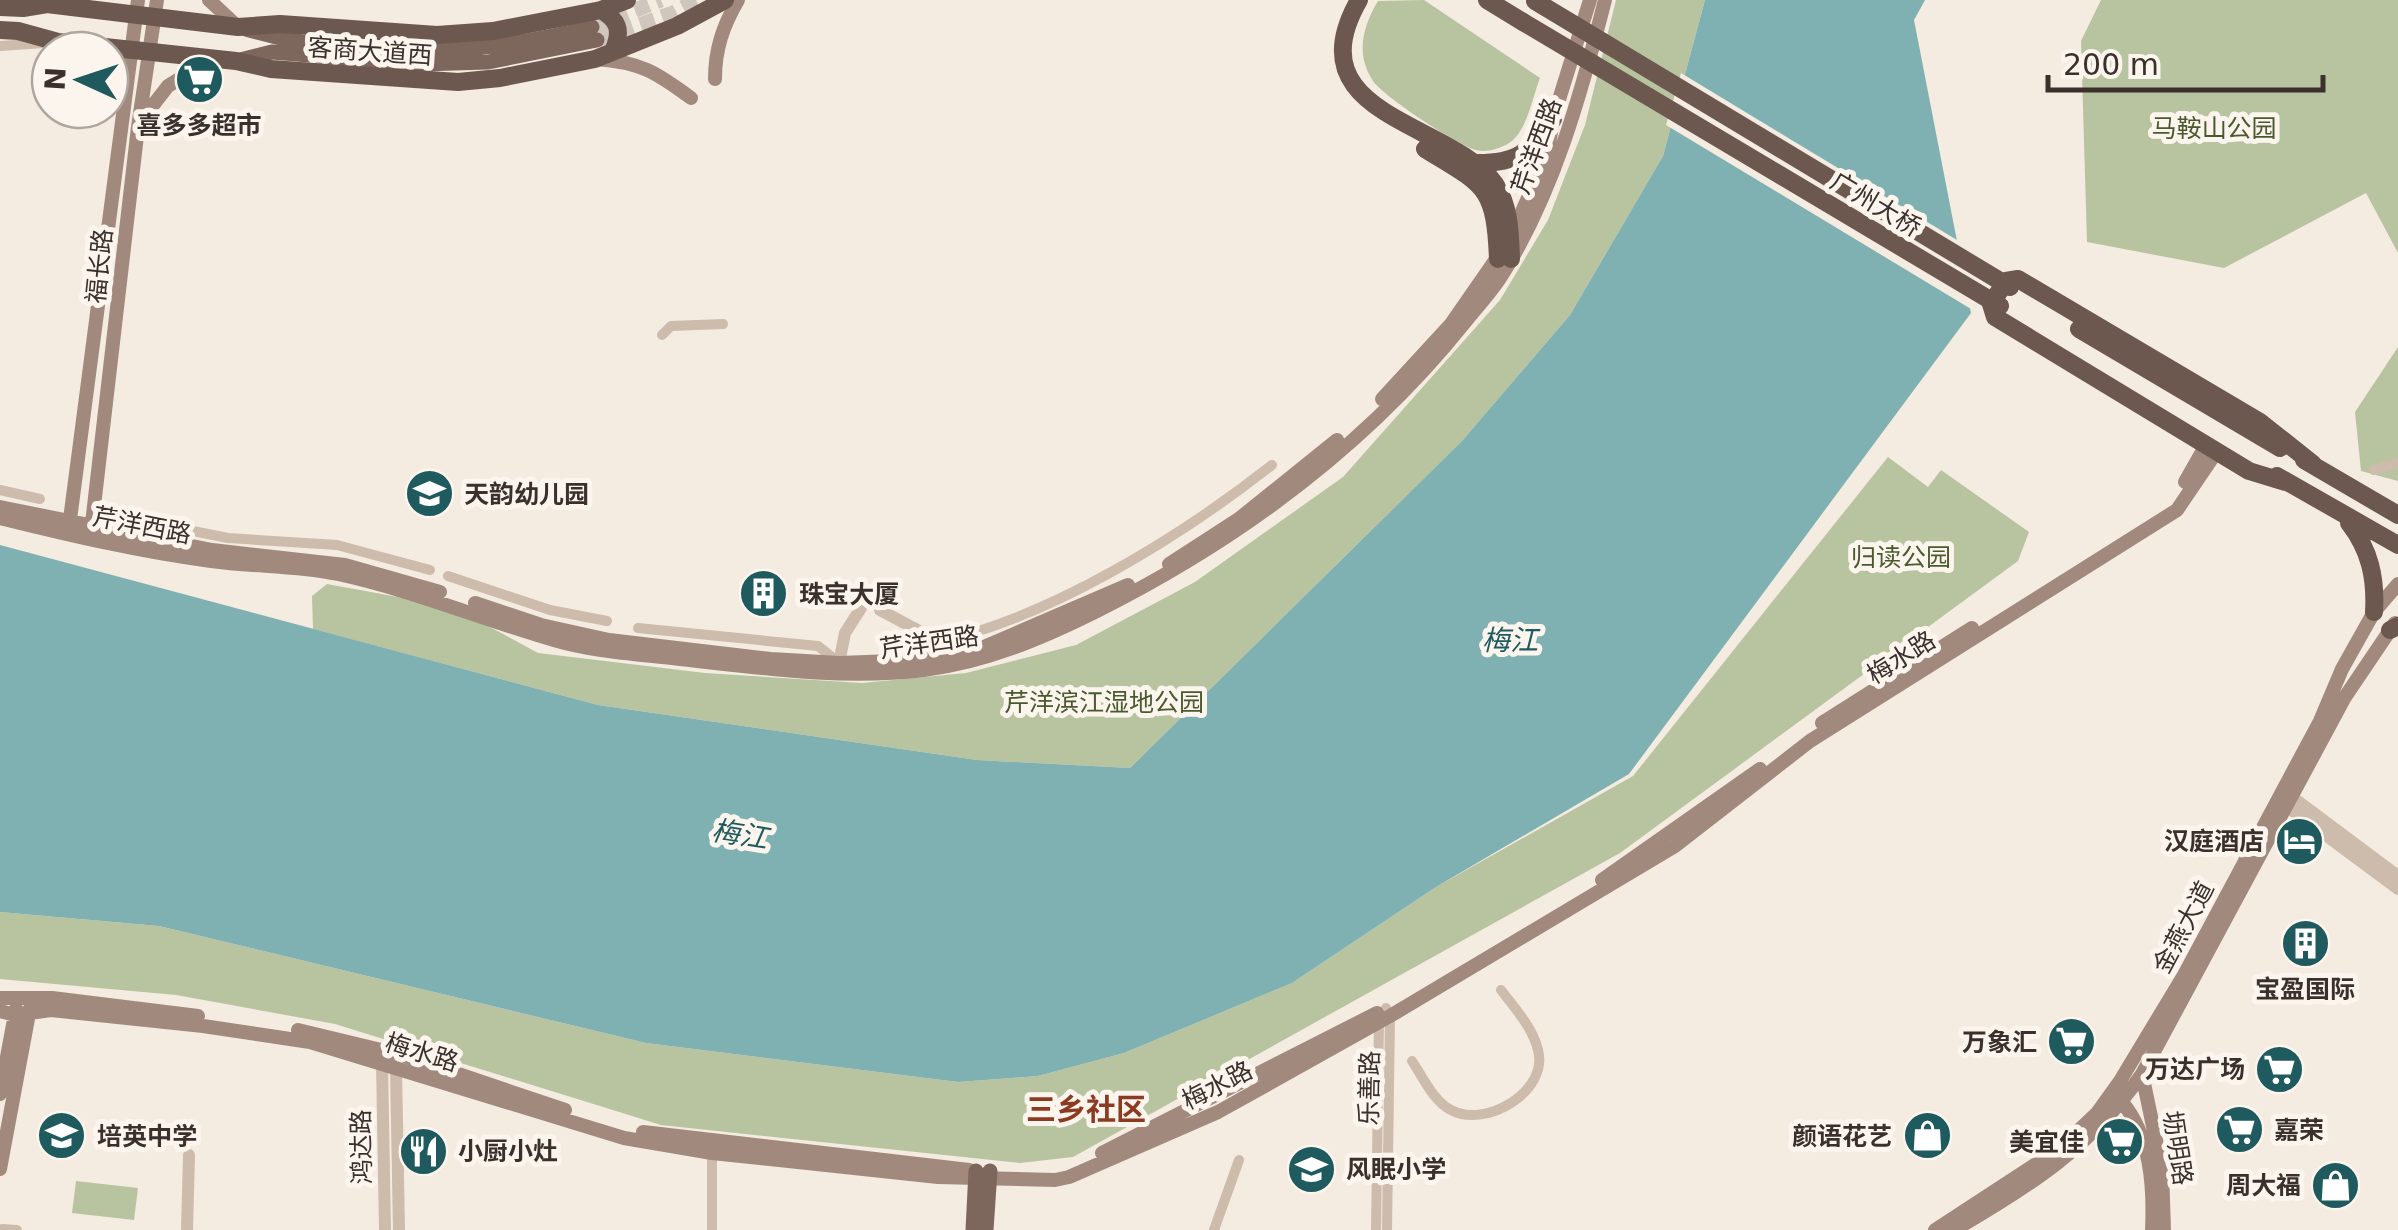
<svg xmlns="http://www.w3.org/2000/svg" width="2398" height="1230" viewBox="0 0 2398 1230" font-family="'DejaVu Sans','Noto Sans SC',sans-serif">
<rect width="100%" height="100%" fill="#f4ebe1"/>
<path fill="#b8c4a0" d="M1424,0L1540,78C1533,96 1527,129 1512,141C1503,148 1487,153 1476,150C1457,145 1383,96 1373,81C1355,54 1363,26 1378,1Z
M1616,0H1705L1663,156L1570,315L1462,441L1130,768L977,760L598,705L313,629L312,596L327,584L453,607L538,653L705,673L862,683L966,673L1076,645L1195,582L1343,477L1500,300L1548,220L1585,125Z
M2101,0H2398V253L2366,193L2224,268L2087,242L2081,41Z
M2398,347V481L2361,471L2355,412Z
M1888,457L1928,487L1941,470L2029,532L2018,561L1620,853L1073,1157L1020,1163L661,1125L335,1024L176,995L0,979V912L159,926L646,1043L958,1082L1038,1076L1124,1053L1292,983L1436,887L1633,776Z
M76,1181L138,1188L134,1220L72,1213Z"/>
<path fill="#7fb0b2" d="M1705,0H1925L1914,20L1971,313L1629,774L1436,887L1292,983L1124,1053L1038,1076L958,1082L646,1043L159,926L0,912V545L598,705L977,760L1130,768L1462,441L1570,315L1663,156Z"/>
<path fill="#f4ebe1" d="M1681,73L1962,243L1976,312L1666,125Z"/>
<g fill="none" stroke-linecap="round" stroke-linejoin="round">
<path stroke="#cfc6bd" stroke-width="15" stroke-dasharray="15 8" stroke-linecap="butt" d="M592,27L661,0
M597,40L673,13L697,0"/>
<path stroke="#cdbbac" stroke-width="10" d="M0,46L44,43
M662,335L671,326L723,324
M2374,470L2398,463
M0,490L40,499
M122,517L228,538L337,545L430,570
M448,576L550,610L607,621
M638,628L818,646L838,662
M929,644C1045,621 1179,538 1272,465
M1386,1008L1390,1016L1387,1230
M1412,1061C1423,1077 1433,1101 1451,1110C1486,1129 1549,1091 1538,1050C1533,1028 1514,1007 1501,990
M712,1153V1230
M2,1229L17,1230
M1214,1230L1239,1160
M1376,1230L1379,1019"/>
<path stroke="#cdbbac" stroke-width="12" d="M880,610L940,642
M839,663L845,633L861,608
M2291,796L2398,876
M2285,805L2398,889
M382,1063L385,1230
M396,1068L399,1230
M187,1230L189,1155"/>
<path stroke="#a18a7d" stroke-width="14" d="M209,0L238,27
M596,59C640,62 656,72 691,98
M715,79C715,49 723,26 738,0
M143,118L168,86L212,59
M1382,399L1451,324L1510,239L1548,152L1553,119L1590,0
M2185,482L2206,445
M0,507L212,550L345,565L440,592
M0,518C69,535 141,552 211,561C254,567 296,565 338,574C412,590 481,619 554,640C594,652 638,654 680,659C761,668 843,680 924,670C987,662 1043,638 1099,610C1240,539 1367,445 1466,321C1478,306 1492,291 1502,275C1554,192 1581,94 1605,0
M69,527L138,0
M91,532L138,127L157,0
M1169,564L1240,518L1337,440
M475,603L541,625L609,640L771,659L839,663L920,660L984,647L1128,585
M1822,723L1972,628
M1602,880L1760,769
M0,998H52L198,1016
M0,1011L15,1015L51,1010L203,1026L310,1042L624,1138L712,1153L938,1177L1055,1180L1069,1177L1218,1112L1390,1016L1675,846L1810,741L2177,510L2217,451
M298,1030L402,1055L565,1110
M2142,1074L2162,1169L2164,1230
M0,1094L16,1009
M2122,1102C2151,1137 2154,1186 2152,1230
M643,1132L969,1170
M1102,1153L1377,1013
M0,1169L30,1008
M1935,1230L2059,1149L2097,1113L2120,1081L2184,975L2320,721L2342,669L2374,612L2398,584
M1954,1230C2030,1186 2091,1147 2142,1074L2345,697L2395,623"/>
<path stroke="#7d675c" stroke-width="15" d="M246,29C358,62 479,56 592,27
M236,61L272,52L421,64L488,62L597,40
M973,1230L976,1171
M986,1230L990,1171"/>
<path stroke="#6c584f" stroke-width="18" d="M1359,0C1292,117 1451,121 1495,184C1510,206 1510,234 1511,259
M1487,0L1523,22
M0,7L23,8L47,4L238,27L280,24L437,35L493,31L601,10L627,0
M601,10C618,20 622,30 614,49
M0,30L18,31L58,42L236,61L271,69L458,82L500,78L595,59L677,26L725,0
M1425,149C1485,186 1495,185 1498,259
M1474,163C1518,164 1528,153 1553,119
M2079,329L2280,448
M2304,460L2398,515
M2277,476L2398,545
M2285,482L2249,471L1995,317L1991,304L2006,281L2018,279L2260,422L2313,464
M2349,523C2370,550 2376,578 2374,612
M2390,630L2398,626"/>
<path stroke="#6c584f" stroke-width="18" d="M1535,1L2010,287
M1523,22L2000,306"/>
</g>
<defs>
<symbol id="supermarket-disc" viewBox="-11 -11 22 22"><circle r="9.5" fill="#1f5a5e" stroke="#fbf5ee"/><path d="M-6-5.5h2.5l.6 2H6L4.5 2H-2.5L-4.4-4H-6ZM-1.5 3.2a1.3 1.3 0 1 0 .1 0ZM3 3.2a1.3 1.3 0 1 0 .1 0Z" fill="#fff"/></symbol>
<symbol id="school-disc" viewBox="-11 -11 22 22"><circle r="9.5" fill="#1f5a5e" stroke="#fbf5ee"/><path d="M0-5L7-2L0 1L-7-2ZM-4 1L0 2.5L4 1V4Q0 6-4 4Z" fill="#fff"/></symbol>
<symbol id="building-disc" viewBox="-11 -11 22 22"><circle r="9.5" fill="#1f5a5e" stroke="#fbf5ee"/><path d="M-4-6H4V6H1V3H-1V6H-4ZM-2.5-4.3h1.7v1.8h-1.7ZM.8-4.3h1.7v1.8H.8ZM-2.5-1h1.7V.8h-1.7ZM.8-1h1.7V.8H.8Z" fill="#fff"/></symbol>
<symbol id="hotel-disc" viewBox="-11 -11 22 22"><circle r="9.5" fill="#1f5a5e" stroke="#fbf5ee"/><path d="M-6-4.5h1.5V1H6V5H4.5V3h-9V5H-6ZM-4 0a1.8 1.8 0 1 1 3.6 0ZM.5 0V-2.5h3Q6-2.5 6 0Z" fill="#fff"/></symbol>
<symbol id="shop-disc" viewBox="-11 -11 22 22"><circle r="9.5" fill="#1f5a5e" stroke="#fbf5ee"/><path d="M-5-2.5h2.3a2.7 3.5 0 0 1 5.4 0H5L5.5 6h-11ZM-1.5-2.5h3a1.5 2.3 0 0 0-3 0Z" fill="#fff"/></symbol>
<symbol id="restaurant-disc" viewBox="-11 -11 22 22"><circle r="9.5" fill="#1f5a5e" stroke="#fbf5ee"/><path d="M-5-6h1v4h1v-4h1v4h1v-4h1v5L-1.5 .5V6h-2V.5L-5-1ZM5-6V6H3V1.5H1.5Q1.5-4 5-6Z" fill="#fff"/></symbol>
</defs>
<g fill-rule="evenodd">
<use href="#supermarket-disc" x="172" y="52" width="55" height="55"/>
<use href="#school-disc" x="402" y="466" width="55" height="55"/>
<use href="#building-disc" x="736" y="566" width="55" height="55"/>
<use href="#hotel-disc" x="2272" y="814" width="55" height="55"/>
<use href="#building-disc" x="2278" y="916" width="55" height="55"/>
<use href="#supermarket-disc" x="2044" y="1014" width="55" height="55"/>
<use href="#supermarket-disc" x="2252" y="1042" width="55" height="55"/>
<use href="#supermarket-disc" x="2212" y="1102" width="55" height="55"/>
<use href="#school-disc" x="34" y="1108" width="55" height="55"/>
<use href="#shop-disc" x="1900" y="1108" width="55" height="55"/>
<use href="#supermarket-disc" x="2092" y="1114" width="55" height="55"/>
<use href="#restaurant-disc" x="396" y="1124" width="55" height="55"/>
<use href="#school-disc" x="1284" y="1142" width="55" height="55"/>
<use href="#shop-disc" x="2308" y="1158" width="55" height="55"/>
</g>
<g text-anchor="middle" stroke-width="10" stroke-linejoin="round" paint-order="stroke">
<g font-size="25" fill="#3b302b" stroke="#fbf5ee">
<text transform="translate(370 51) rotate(4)" y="9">客商大道西</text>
<text transform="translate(1536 146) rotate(-70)" y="9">芹洋西路</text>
<text transform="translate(1876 204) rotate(31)" y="9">广州大桥</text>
<text transform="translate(99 266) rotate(-84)" y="9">福长路</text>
<text transform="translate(142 525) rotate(11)" y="9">芹洋西路</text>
<text transform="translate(929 642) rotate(-8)" y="9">芹洋西路</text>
<text transform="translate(1901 657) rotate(-32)" y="9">梅水路</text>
<text transform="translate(2183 927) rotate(-62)" y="9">金燕大道</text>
<text transform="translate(422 1052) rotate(17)" y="9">梅水路</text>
<text transform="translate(1217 1085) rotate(-27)" y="9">梅水路</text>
<text transform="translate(1369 1088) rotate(-89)" y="9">乐善路</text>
<text transform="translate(361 1147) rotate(-91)" y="9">鸿达路</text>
<text transform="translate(2178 1148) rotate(81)" y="9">坜明路</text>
</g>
<g font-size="25" font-weight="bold" fill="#3b302b" stroke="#fbf5ee" text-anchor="start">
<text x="199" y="134" text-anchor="middle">喜多多超市</text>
<text x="464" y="503">天韵幼儿园</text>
<text x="799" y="603">珠宝大厦</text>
<text x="2264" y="850" text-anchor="end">汉庭酒店</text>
<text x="2305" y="998" text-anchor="middle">宝盈国际</text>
<text x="2037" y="1051" text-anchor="end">万象汇</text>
<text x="2245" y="1078" text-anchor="end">万达广场</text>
<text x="2274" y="1139">嘉荣</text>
<text x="97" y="1145">培英中学</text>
<text x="1892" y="1145" text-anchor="end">颜语花艺</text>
<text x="2084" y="1151" text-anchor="end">美宜佳</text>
<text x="458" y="1160">小厨小灶</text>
<text x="1346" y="1178">风眠小学</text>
<text x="2301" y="1194" text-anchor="end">周大福</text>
</g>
<g font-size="25" fill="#4a5a2e" stroke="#fbf5ee">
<text x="2214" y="137">马鞍山公园</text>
<text x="1901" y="566">归读公园</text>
<text x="1104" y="711">芹洋滨江湿地公园</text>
</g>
<g font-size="28" font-style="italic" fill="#1f5a5e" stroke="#fbf5ee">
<text x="1510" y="650">梅江</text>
<text transform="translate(740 834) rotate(9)" y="10">梅江</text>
</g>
<g font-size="30" font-weight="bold" fill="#8c3b22" stroke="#fbf5ee">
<text x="1086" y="1120">三乡社区</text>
</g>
</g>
<g transform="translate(80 80) rotate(273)"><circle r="48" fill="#fbf5ee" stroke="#aea6a0" stroke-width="2.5"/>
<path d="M0-8L18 38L0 25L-18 38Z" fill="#1f5a5e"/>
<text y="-15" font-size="28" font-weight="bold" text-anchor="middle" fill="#3b302b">N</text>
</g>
<path d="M2048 75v15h275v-15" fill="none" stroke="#3b302b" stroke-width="5"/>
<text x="2063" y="75" font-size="30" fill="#3b302b" stroke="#fbf5ee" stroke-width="8" paint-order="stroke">200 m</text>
</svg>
